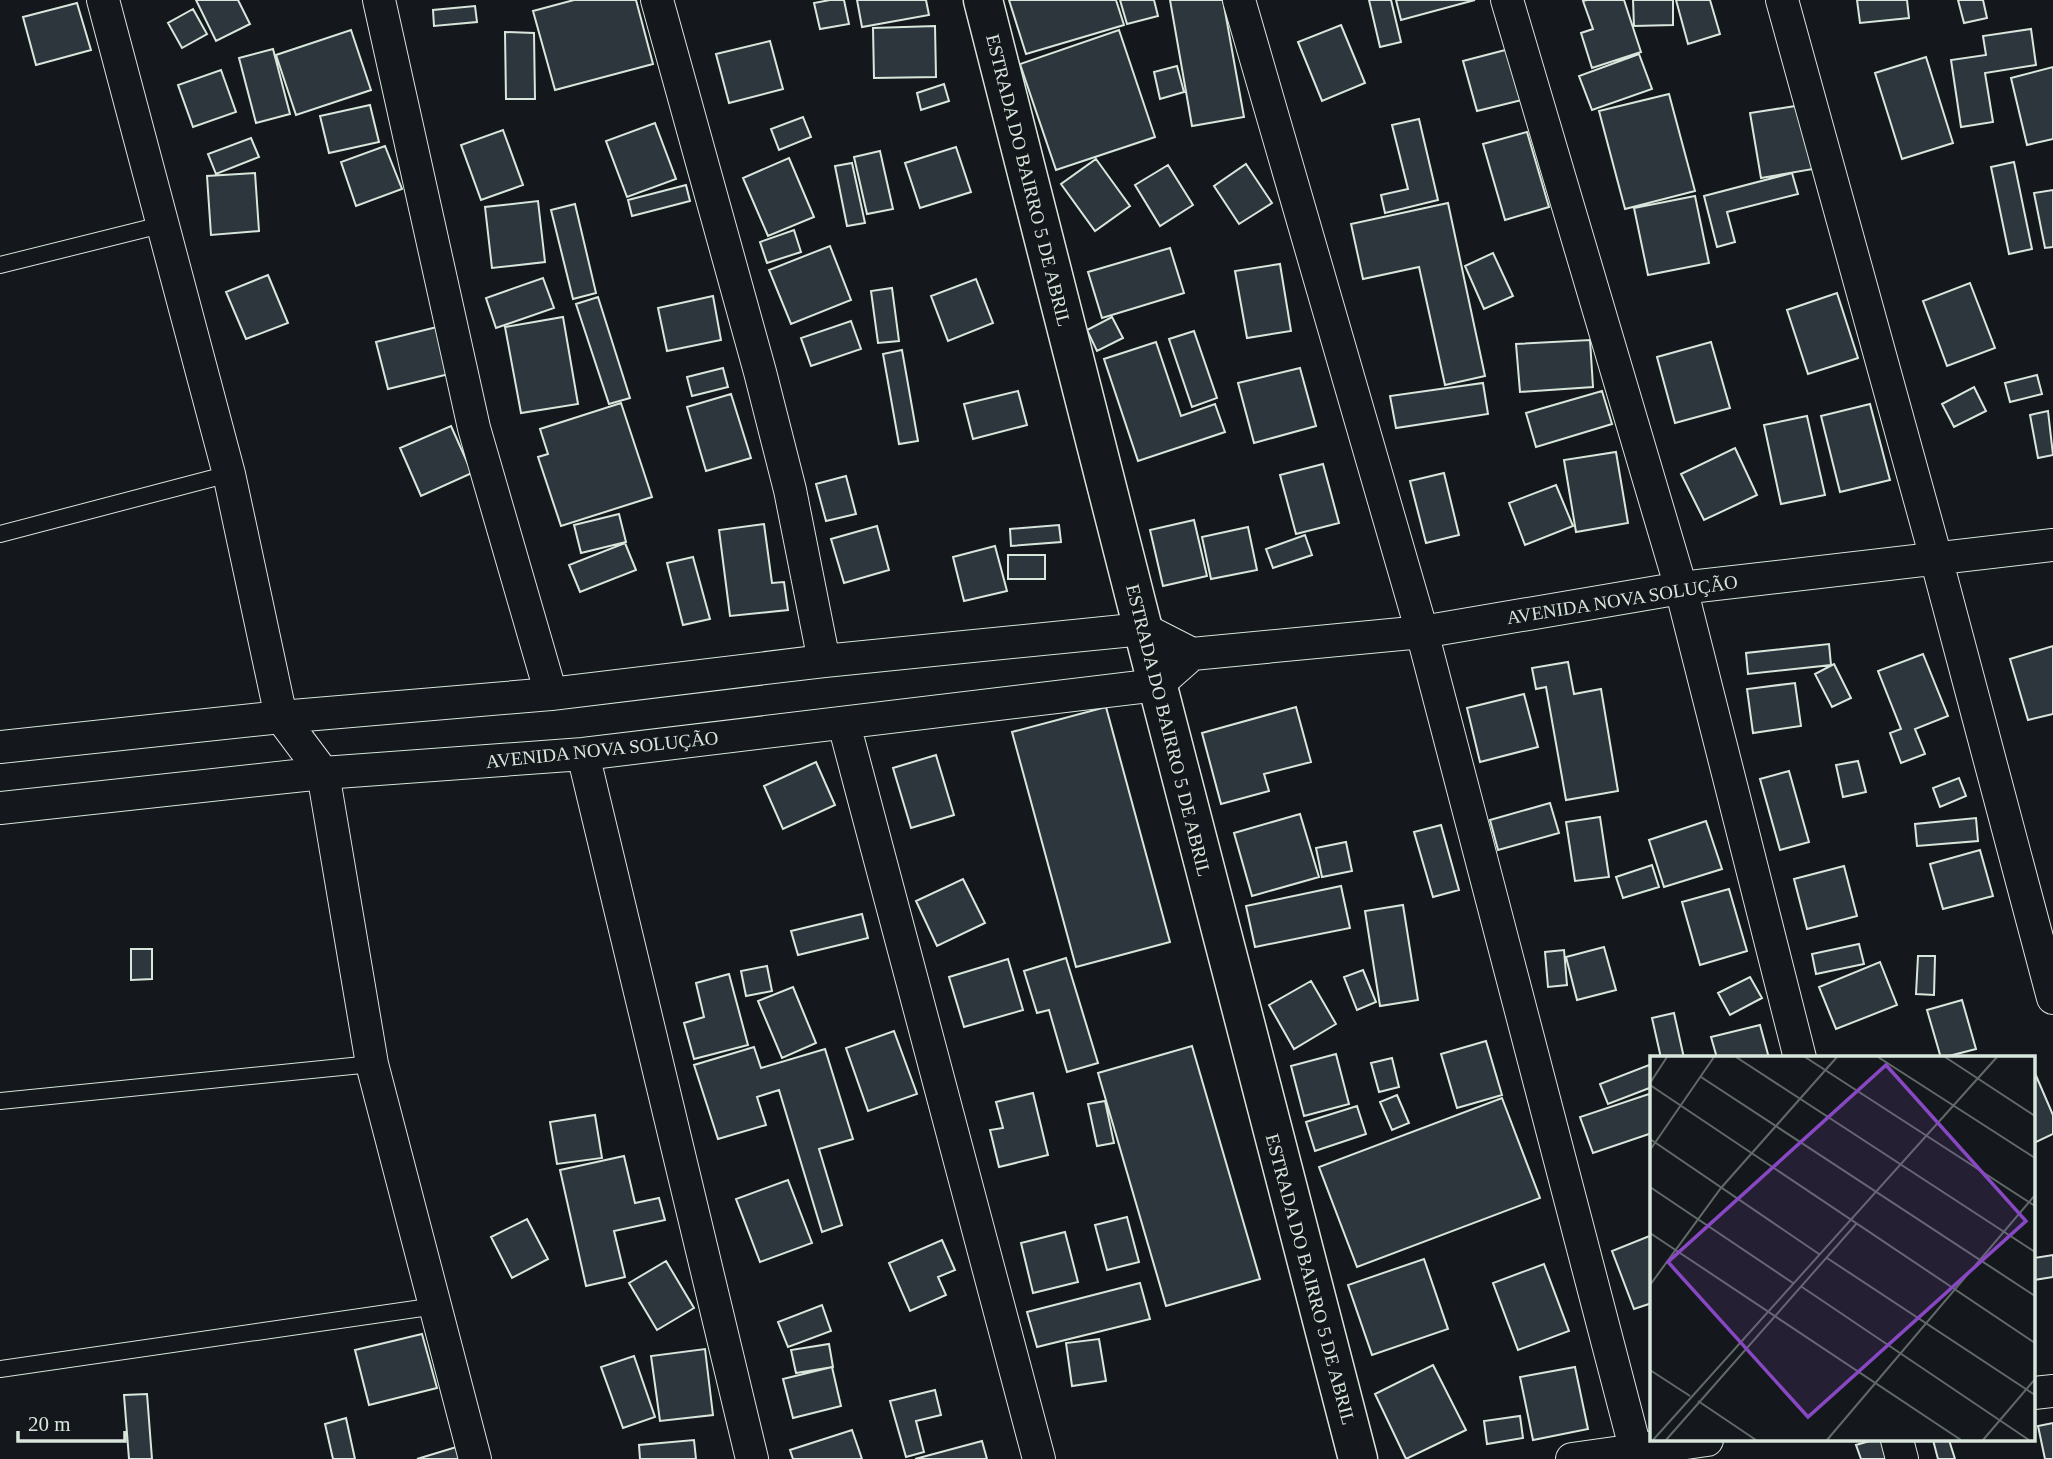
<svg xmlns="http://www.w3.org/2000/svg" width="2053" height="1459" viewBox="0 0 2053 1459" font-family="Georgia,serif">
<rect width="100%" height="100%" fill="#14181c"/>
<path fill="#2c363c" stroke="#d8e6dc" stroke-width="2" d="M196,0H238L250,24L216,41Z
M574,0H636L653,64L555,90L533,11Z
M830,0H844L849,24L820,29L814,3Z
M857,0H926L929,15L862,27Z
M1009,0H1116L1124,25L1026,54Z
M1120,0H1154L1158,16L1127,24Z
M1170,0H1223L1244,117L1192,126Z
M1369,0H1391L1401,42L1380,47Z
M1396,0H1475L1401,20Z
M1587,0H1624L1641,52L1592,68L1581,33L1593,29L1583,1Z
M1633,0H1673V25L1634,26Z
M1676,0H1710L1720,34L1688,44Z
M1857,0H1907L1909,18L1860,23Z
M1958,0H1983L1987,18L1964,23Z
M77,3L91,50L36,65L23,17Z
M475,6L477,22L434,26L433,10Z
M193,9L207,34L182,48L168,23Z
M1341,25L1365,83L1322,101L1298,42Z
M935,26L936,77L874,78L873,28Z
M2031,29L2036,65L1985,73L1993,122L1961,127L1951,60L1986,55L1983,36Z
M351,30L371,90L296,115L276,55Z
M1119,30L1155,137L1056,170L1020,64Z
M505,32L534,33L535,99H506Z
M770,41L783,89L729,103L716,54Z
M1513,48L1526,99L1477,111L1463,61Z
M273,49L290,114L256,123L239,58Z
M1639,54L1652,89L1592,110L1579,76Z
M1926,57L1953,143L1902,159L1875,73Z
M1177,66L1184,92L1160,99L1154,72Z
M2053,67V139L2027,145L2011,78Z
M221,70L236,112L193,127L178,85Z
M944,84L949,101L921,110L917,93Z
M1669,94L1695,191L1625,209L1599,111Z
M370,105L379,142L329,153L320,116Z
M1802,105L1813,169L1761,178L1750,113Z
M803,117L811,137L779,150L771,129Z
M1419,119L1438,200L1385,213L1381,195L1408,189L1392,125Z
M655,123L676,179L627,197L606,141Z
M503,130L523,185L481,200L461,145Z
M1527,132L1549,207L1505,220L1483,144Z
M251,138L259,157L216,174L208,154Z
M385,146L402,189L356,206L341,162Z
M956,147L971,192L920,208L905,163Z
M880,151L893,209L867,214L854,157Z
M789,158L814,217L768,236L743,178Z
M1096,159L1130,206L1095,231L1061,184Z
M2014,162L2032,249L2009,254L1991,167Z
M852,163L865,223L847,226L835,166Z
M1246,164L1272,203L1239,224L1214,186Z
M1168,165L1193,205L1160,226L1135,185Z
M255,173L259,231L211,235L207,176Z
M1792,173L1798,194L1727,212L1735,242L1717,247L1704,196Z
M686,185L690,201L632,216L628,200Z
M2053,190V247L2045,248L2034,193Z
M1695,196L1709,263L1648,275L1634,208Z
M538,201L545,262L492,268L485,207Z
M1448,203L1485,376L1445,385L1419,267L1363,279L1351,224Z
M575,204L596,293L573,299L551,210Z
M794,230L801,252L767,263L760,242Z
M830,246L851,300L791,324L769,270Z
M1170,248L1184,293L1102,318L1088,272Z
M1493,253L1513,296L1484,309L1465,266Z
M1280,264L1291,331L1247,338L1235,271Z
M268,275L288,323L246,339L226,292Z
M543,278L554,308L496,328L486,298Z
M976,279L993,323L948,341L931,296Z
M1970,283L1995,348L1947,366L1923,301Z
M892,288L899,341L878,343L871,291Z
M1837,293L1858,358L1808,374L1787,310Z
M713,296L721,340L667,351L658,308Z
M598,297L630,398L609,404L576,304Z
M563,317L578,404L521,413L505,327Z
M1112,317L1123,338L1097,351L1087,330Z
M851,321L861,349L811,366L801,338Z
M437,327L449,374L388,389L376,342Z
M1194,331L1217,398L1192,407L1169,339Z
M1590,340L1593,387L1520,392L1516,344Z
M1156,342L1181,416L1215,404L1225,432L1138,461L1104,359Z
M1711,342L1730,408L1675,423L1657,357Z
M902,350L918,441L899,444L883,354Z
M723,368L728,387L692,396L687,377Z
M1300,368L1316,426L1254,443L1238,383Z
M2037,375L2042,394L2010,402L2005,383Z
M1483,383L1488,414L1396,428L1390,396Z
M1974,387L1986,411L1954,427L1942,404Z
M1018,391L1027,425L973,439L964,404Z
M1602,391L1612,424L1536,447L1526,413Z
M731,394L751,458L706,471L687,407Z
M621,403L652,497L561,526L538,457L548,454L540,429Z
M1870,404L1890,480L1840,492L1821,416Z
M2048,411L2053,455L2038,458L2030,415Z
M1807,416L1825,495L1781,504L1764,425Z
M451,426L472,473L421,496L400,448Z
M1735,448L1757,495L1704,520L1681,474Z
M1616,452L1628,523L1576,532L1564,460Z
M1323,464L1339,523L1296,534L1280,475Z
M1444,473L1459,535L1426,543L1410,481Z
M846,476L856,514L826,521L816,484Z
M1556,485L1573,526L1525,545L1509,503Z
M619,514L626,542L581,553L574,525Z
M1194,520L1207,576L1163,586L1150,530Z
M764,524L772,583L784,582L788,610L730,616L719,530Z
M1059,525L1061,542L1011,546L1010,529Z
M877,526L889,570L844,583L831,539Z
M1248,527L1257,570L1211,579L1202,537Z
M1305,535L1312,555L1273,568L1266,549Z
M625,543L636,570L580,592L569,565Z
M995,546L1007,591L964,601L953,557Z
M1008,555H1045V579H1008Z
M693,557L710,619L683,625L667,563Z
M1829,644L1831,665L1748,674L1746,653Z
M2053,646V714L2028,720L2010,659Z
M1923,654L1948,716L1915,729L1925,754L1901,763L1890,733L1901,729L1878,671Z
M1568,662L1574,694L1601,689L1618,791L1566,800L1546,687L1536,689L1532,668Z
M1834,664L1851,698L1832,707L1815,674Z
M1795,683L1801,726L1753,733L1747,689Z
M1524,694L1538,747L1480,762L1467,708Z
M1106,707L1170,942L1076,967L1012,732Z
M1296,707L1311,762L1264,774L1269,791L1221,804L1202,733Z
M936,755L954,815L911,828L893,768Z
M1858,761L1866,792L1843,797L1836,765Z
M816,762L835,805L783,829L764,786Z
M1789,771L1809,842L1780,850L1760,779Z
M1959,778L1966,796L1940,807L1933,788Z
M1550,803L1559,833L1498,850L1490,820Z
M1300,814L1319,877L1252,896L1234,833Z
M1600,817L1609,877L1575,881L1566,822Z
M1976,818L1978,841L1917,846L1915,824Z
M1706,821L1722,869L1664,887L1649,840Z
M1441,825L1459,890L1433,897L1414,832Z
M1346,842L1352,871L1322,877L1316,848Z
M1980,850L1993,896L1943,909L1930,864Z
M1652,865L1659,887L1623,898L1616,877Z
M1844,866L1857,916L1807,929L1794,879Z
M963,879L985,923L937,946L916,901Z
M1341,886L1350,928L1255,947L1246,906Z
M1729,889L1747,951L1700,965L1682,902Z
M1403,905L1418,1000L1380,1006L1365,911Z
M862,914L868,938L798,955L791,931Z
M1859,944L1864,964L1816,974L1812,954Z
M1604,947L1616,990L1577,1000L1566,957Z
M131,949H152V979L131,980Z
M1564,950L1567,985L1548,987L1545,952Z
M1918,956H1935L1934,995L1916,994Z
M1066,958L1098,1063L1067,1072L1049,1010L1037,1013L1024,971Z
M1008,959L1023,1010L964,1027L949,977Z
M1880,962L1897,1005L1836,1029L1819,987Z
M767,966L772,991L746,996L741,971Z
M1363,970L1376,1002L1357,1010L1344,977Z
M729,974L748,1045L694,1059L684,1023L704,1017L696,983Z
M1750,977L1762,998L1730,1015L1718,993Z
M1311,981L1336,1024L1294,1049L1269,1005Z
M793,987L816,1043L782,1058L758,1001Z
M1962,1000L1976,1049L1941,1058L1927,1010Z
M1674,1013L1684,1058H1661L1652,1018Z
M1760,1025L1769,1058H1717L1711,1037Z
M894,1031L917,1094L868,1111L846,1048Z
M1486,1041L1502,1095L1457,1108L1441,1054Z
M1192,1046L1260,1279L1166,1306L1098,1073Z
M754,1047L761,1068L825,1049L853,1139L819,1149L842,1225L822,1232L779,1090L757,1097L766,1125L718,1139L694,1065Z
M1336,1054L1349,1104L1304,1116L1291,1066Z
M1392,1058L1399,1087L1379,1092L1371,1063Z
M1649,1065L1652,1073V1087L1608,1104L1600,1084Z
M2034,1071L2053,1115V1134L2034,1143Z
M1033,1093L1048,1155L999,1167L990,1130L1003,1128L996,1102Z
M1649,1094L1652,1103V1133L1593,1153L1580,1117Z
M1397,1095L1409,1123L1392,1130L1380,1102Z
M1502,1098L1540,1198L1357,1267L1319,1167Z
M1105,1101L1114,1143L1097,1146L1088,1104Z
M1357,1106L1366,1134L1315,1151L1306,1122Z
M595,1115L602,1158L557,1164L550,1122Z
M624,1156L635,1203L659,1198L665,1220L614,1231L625,1277L586,1286L560,1170Z
M788,1180L812,1243L760,1262L736,1199Z
M1127,1217L1139,1262L1107,1270L1095,1225Z
M527,1219L548,1259L512,1278L491,1237Z
M1065,1232L1078,1282L1033,1293L1021,1243Z
M1652,1235V1303L1634,1309L1612,1251Z
M942,1240L955,1270L938,1277L946,1295L910,1311L889,1263Z
M2053,1255V1277L2034,1280V1258Z
M1424,1259L1448,1329L1372,1355L1348,1285Z
M666,1261L694,1308L657,1330L629,1283Z
M1544,1264L1569,1331L1518,1350L1493,1283Z
M1140,1283L1150,1319L1037,1347L1027,1312Z
M822,1305L831,1331L788,1347L778,1322Z
M422,1334L437,1388L369,1405L355,1350Z
M1099,1339L1106,1381L1072,1386L1066,1343Z
M829,1344L833,1367L796,1373L791,1350Z
M705,1349L713,1415L660,1421L651,1356Z
M634,1356L655,1417L623,1428L601,1367Z
M1433,1365L1466,1430L1406,1459L1375,1394Z
M832,1367L841,1406L793,1418L783,1379Z
M1575,1367L1588,1429L1533,1440L1520,1377Z
M935,1390L941,1415L916,1421L924,1452L906,1457L890,1401Z
M147,1394L152,1459H129L124,1395Z
M1520,1416L1523,1438L1487,1444L1484,1421Z
M346,1418L355,1459H333L325,1424Z
M2053,1423V1459H2045L2038,1426Z
M852,1430L862,1459H793L790,1450Z
M694,1440L696,1459H640L639,1445Z
M1873,1440H1881L1887,1459H1861L1856,1445Z
M1933,1440H1949L1955,1459H1938Z
M982,1441L987,1459H915Z
M463,1445L467,1459H417Z"/>
<g fill="none" stroke-linecap="round" stroke-linejoin="round">
<defs>
<path id="lane" d="M0,265L161,225
M0,534L229,474
M0,1101L372,1064
M0,1369L436,1306"/>
<path id="street" d="M103,0L229,474L281,717L323,773L372,1064L475,1459
M379,0L474,428L551,694
M657,0L760,372L790,490L824,661
M1239,0L1422,632L1638,1459
M1507,0L1681,588L1800,1058
M1782,0L1936,558L2053,998
M844,724L1039,1459
M0,747L281,717L551,694L824,661L1143,629L1192,654L1422,632L1681,588L2053,545
M583,754L752,1459
M0,808L323,773L583,754L1157,685L1192,654
M2034,1393L2053,1391
M1897,1440L1902,1459
M1572,1459L1707,1440"/>
<path id="secondary" d="M983,0L1143,629L1358,1459"/>
</defs>
<use href="#lane" stroke="#d8e6dc" stroke-width="18"/>
<use href="#street" stroke="#d8e6dc" stroke-width="34"/>
<use href="#secondary" stroke="#d8e6dc" stroke-width="41"/>
<use href="#lane" stroke="#14181c" stroke-width="16"/>
<use href="#street" stroke="#14181c" stroke-width="32"/>
<use href="#secondary" stroke="#14181c" stroke-width="38"/>
</g>
<g text-anchor="middle" stroke-width="5" stroke-linejoin="round" paint-order="stroke">
<g font-size="19" fill="#d8e6dc" stroke="#14181c">
<text transform="translate(1029 180) rotate(76)" y="7">ESTRADA DO BAIRRO 5 DE ABRIL</text>
<text transform="translate(1622 599) rotate(-9)" y="7">AVENIDA NOVA SOLUÇÃO</text>
<text transform="translate(1169 730) rotate(76)" y="7">ESTRADA DO BAIRRO 5 DE ABRIL</text>
<text transform="translate(602 749) rotate(-6)" y="7">AVENIDA NOVA SOLUÇÃO</text>
<text transform="translate(1311 1279) rotate(75)" y="7">ESTRADA DO BAIRRO 5 DE ABRIL</text>
</g>
</g>
<g transform="translate(1650 1056)">
<rect width="385" height="385" fill="#14181c"/>
<path fill="none" stroke="#626a69" stroke-width="2" d="M86,1L385,196M155,1L385,150M228,1L385,102M295,1L385,60M51,21L385,240M0,27L17,1M0,29L385,287M0,83L169,198M0,94L64,1M0,131L143,227M0,177L311,384M177,202L385,339M0,229L71,132L187,1M152,231L379,384M0,314L40,340M48,345L106,384M3,384L347,1M16,384L207,167M177,384L385,139M333,384L385,323"/>
<path fill="#8948c3" fill-opacity="0.15" stroke="#8948c3" stroke-width="3.5" d="M236,9L376,165L158,361L18,206Z"/>
<rect width="385" height="385" fill="none" stroke="#d8e6dc" stroke-width="3.5"/>
</g>
<path d="M18 1431v10h107v-10" fill="none" stroke="#d8e6dc" stroke-width="3.5"/>
<text x="28" y="1431" font-size="21" fill="#d8e6dc" stroke="#14181c" stroke-width="5" paint-order="stroke">20 m</text>
</svg>
